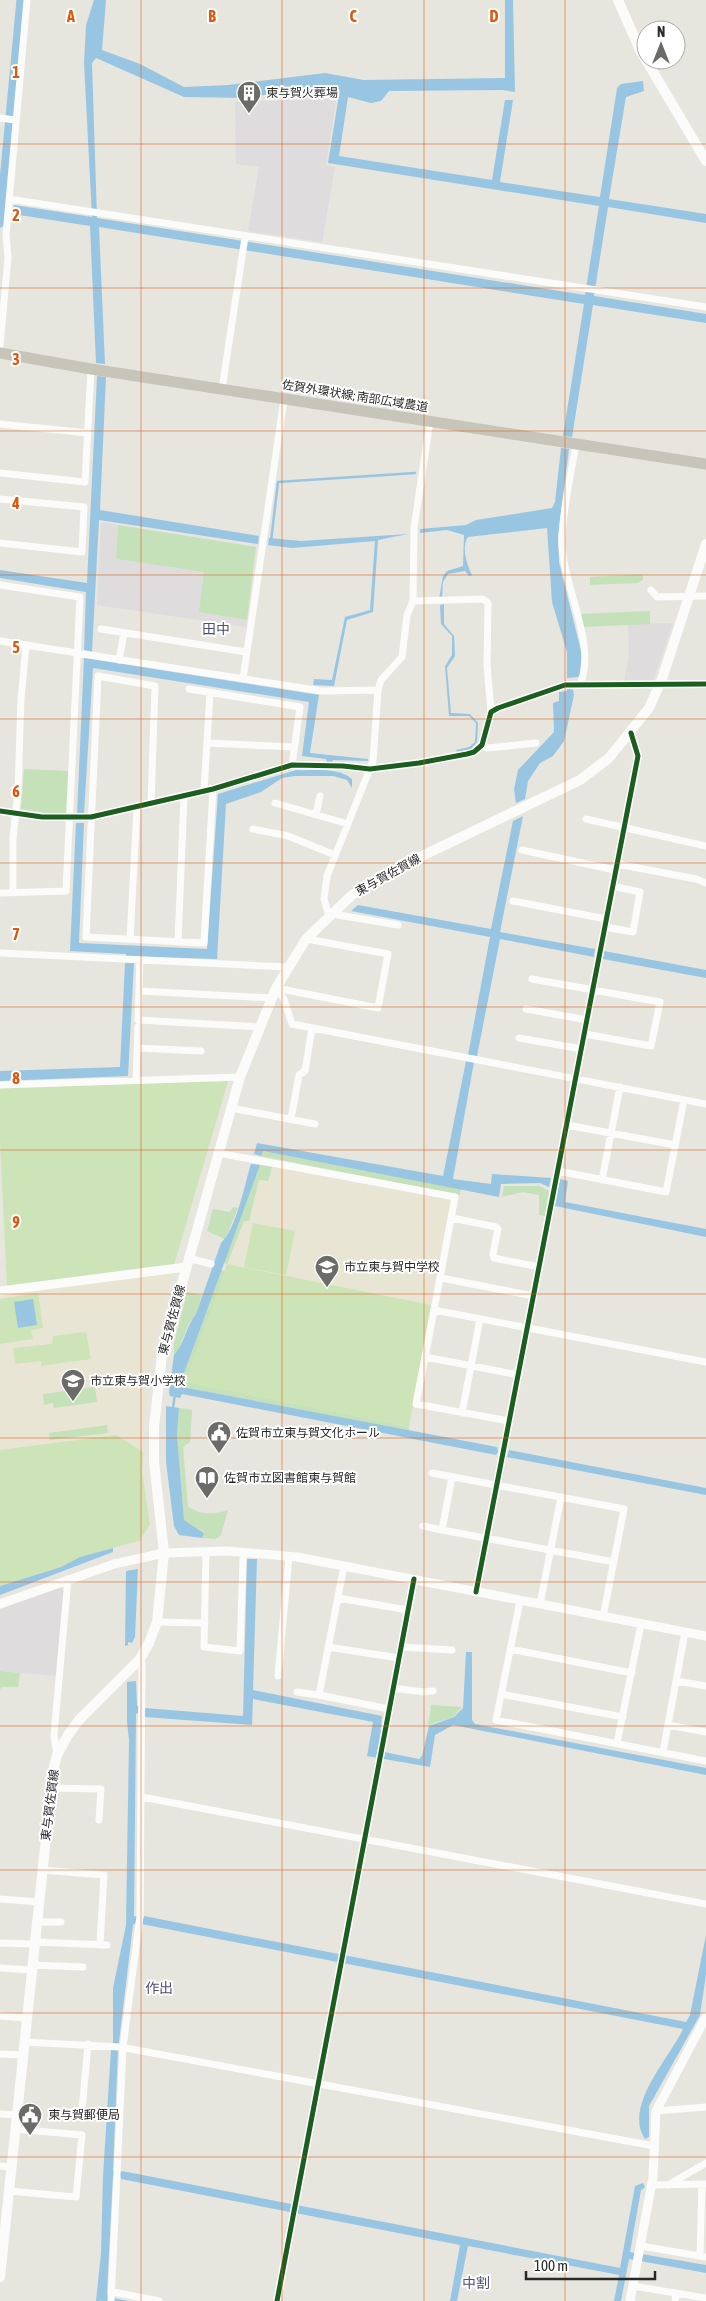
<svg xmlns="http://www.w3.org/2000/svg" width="706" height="2301" viewBox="0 0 706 2301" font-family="'Asap Condensed','Noto Sans JP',sans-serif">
<rect width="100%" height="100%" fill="#e6e5de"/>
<path fill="#dedcdd" d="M322,99L336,101L326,166L335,167L322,242L248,231L259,167L236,164L235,102Z
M101,522L118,525L116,559L205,572L199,612L247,620L246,627L97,605Z
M673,623L653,682H624L629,654L628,624Z
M60,1587L66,1593L58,1676L0,1671V1609Z"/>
<path fill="#e8e5d4" d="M264,1165L451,1200L409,1427L225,1271Z
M172,1272L150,1371L143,1432L142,1471L150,1525L141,1538L142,1540L113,1548L0,1586V1294Z"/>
<path fill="#c4e1ba" d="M118,525L256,547L247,620L199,612L204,572L116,559Z
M643,574V580L637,583L590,585V577Z
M650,611V624L583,627L580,614Z
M24,769L69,771L67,814L47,813L21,809Z
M262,1151L461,1189L460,1195L261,1156Z
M260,1165L272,1167L268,1181L259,1180L249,1221H244L227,1264L223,1263Z
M504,1186H539L549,1191L545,1216L539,1215V1195L523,1192L502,1197Z
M233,1207L238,1208L225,1239L207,1231L213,1209L230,1212Z
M221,1270L225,1271L186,1382L409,1427V1431L182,1387L180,1384Z
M187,1292L202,1295L196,1314L189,1323L178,1351L174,1355V1344Z
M95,1387L97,1402L54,1408L53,1403L44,1405L43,1394Z
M179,1408L192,1410L190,1442L183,1447L188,1507C203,1515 212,1515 228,1510L221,1535L216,1539L202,1538L204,1532L184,1520L177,1435Z
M107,1425L108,1433L50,1440L49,1433Z
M0,1671L20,1673L18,1687H1L0,1691Z
M431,1705L462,1707L453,1717L428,1725Z"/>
<path fill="#cde4b8" d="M228,1081L174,1265L7,1286L0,1142V1088Z
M253,1223L295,1231L286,1275L244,1267Z
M227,1264L431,1305L409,1427L186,1382Z
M38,1293L43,1328L31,1330L33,1339L0,1344V1299Z
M86,1332L91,1359L41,1366V1361L15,1364L13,1348L52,1344L53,1336Z
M116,1435L143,1452L142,1471L150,1525L141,1538L142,1540L80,1557L61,1567L0,1586V1450Z"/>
<path fill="#98c6e2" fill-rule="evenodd" d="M94,0H106L102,50L140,64L184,87L228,85L325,73L364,80L505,78V0H513L515,92L502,90L389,91L381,101L371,103L348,97L339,156L492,180L505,100H513L500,182L600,197L617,88L621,84L643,81L644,91L626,97L609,199L706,214V223L608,207L594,296L706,314V323L593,305L572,437L563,436L584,304L99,227L105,364L96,363L90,226L13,214L14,205L92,217L84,63L86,25ZM96,58L184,97L247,98L288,91L295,93L333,91L339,95L328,163L599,206L585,295L97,218L92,63Z
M97,376L106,377L100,510L259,536L258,544L99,520L92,652L84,650L86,592L0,578V570L87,583Z
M561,448L569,449L558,537L559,562L582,655L580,674L578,677L567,678V652L552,602L547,528L468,537C461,547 467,565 472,575L469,576L465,571L448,574L443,582L442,599H439L443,576L447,571L463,566L464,535L447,530L420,533V529L466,525L476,520L552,508L555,502Z
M408,534L378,540L373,612L347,620L334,686L313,685L314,679L332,680L345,617L370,610L375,541L292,548L268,545L269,538L301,541Z
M444,604V624L454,636L455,656L447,668L451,713L470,714L478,723L477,742L470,750L457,752L456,750L469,747L475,742L476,723L469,716H449L445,666L452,655V636L441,624L440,605Z
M84,658L319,695L310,753L368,759V761L333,760L332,762H327L326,759L302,756L309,702L93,668L84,813L77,814Z
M567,688L573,690L574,695L564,741L553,756L540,763L528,781L525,799L516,803L514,789L518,770L554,732L553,703L559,701V692L567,691Z
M296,770C314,771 338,767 352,779V788L347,780L333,776H295L282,778L261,792L226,804L217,959L126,956V954L70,951L76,823H84L79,943L207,949L218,794Z
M523,816L500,932L595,949L594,957L500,939L477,1056L468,1055L490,937L351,911L358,905L491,929L513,821Z
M604,951L706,970V978L603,959Z
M125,963H134L128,1076L0,1081V1071L120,1067Z
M466,1061L474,1062L453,1179L491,1184L492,1174L551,1178L549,1187L540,1183L501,1184L499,1197L263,1151L261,1156L254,1154L257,1143L443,1176Z
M251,1164L260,1165L180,1384L182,1387L497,1447L498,1452L496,1455L182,1394L180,1398L170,1396L169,1392L174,1355C185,1343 186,1326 196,1314L221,1243C237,1227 244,1186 251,1164Z
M560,1179L568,1181L565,1202L706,1229V1237L555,1206Z
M33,1299L37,1325L18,1328L14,1302Z
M166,1406L179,1408L177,1435L184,1520L204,1533L202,1538L179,1535L174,1526L166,1462Z
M509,1450L706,1488V1495L507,1457Z
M113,1548V1552L0,1595V1586L61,1567L80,1557Z
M247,1559H257L253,1690L382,1716L379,1751L419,1759L422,1756L429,1726L454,1717L463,1708L466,1652H472V1720L475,1724L706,1768V1775L453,1725L435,1735L430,1767L367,1756L373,1722L253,1699L252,1725L145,1717V1708L243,1716Z
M138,1569L135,1637L132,1643L128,1642V1645L125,1646L126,1571Z
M136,1681L137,1705L140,1709V1712L136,1714L134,1916L144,1918V1916L686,2022L690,2015L706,1935V1975L700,2015L649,2106V2137L645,2139C623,2106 669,2059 683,2029L136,1923L133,1925L118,2050L113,2171L121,2172L122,2171L620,2268L635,2186L643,2183L645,2187L641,2190L630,2252L706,2265V2273L629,2259L621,2301H614L619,2275L468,2246L457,2301H450L460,2245L121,2179V2177L113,2176L107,2293L108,2297L128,2301H96L101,2253L103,2176L111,2049H113V1988L126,1925L129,1740L127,1722V1682Z"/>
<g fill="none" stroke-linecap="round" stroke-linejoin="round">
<path stroke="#98c6e2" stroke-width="2.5" d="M271,541L278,482L415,473
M173,1408L175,1394"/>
<path stroke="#98c6e2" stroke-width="9" d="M0,223L21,0"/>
<path stroke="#fbfbfa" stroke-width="7" d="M0,118L15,120
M9,199L706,307
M0,345L8,258L6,235L27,0
M222,389L245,237
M0,424L88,433
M576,444C571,475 563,507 562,538C560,581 598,644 580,684
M0,473L85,482L91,369
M0,499L84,507L82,552L0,543
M0,585L80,597L66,891L0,893
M651,590L657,597L706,596
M413,601L483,599L488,603L487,665L491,712
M101,629L246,652
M0,641L322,691L378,690
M119,660L124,633
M243,679L284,399
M189,689L300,707L292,765
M207,743L294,747
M482,745L487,748L536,743
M204,791L210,693
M275,803L348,824
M151,804L155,686L98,676L86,937L204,943L213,789
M0,811L42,817H91L213,789L292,765L343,766L370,769L419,763L467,754L474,752L482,745L491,712L498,708L565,685L706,684
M316,814L320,796
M586,819L706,846
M253,829L288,836L335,855
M522,850L615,870
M617,864L696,879L706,883
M13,892V838L18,792L21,699L26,646
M513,901L606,919
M334,911L338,915L398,925
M329,916L324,899L327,876L373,761L378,690L381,680L402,657L407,615L413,601L414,528L430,421
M605,927L633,932L640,892L612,886
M130,939L137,808
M178,942L184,797
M0,953L287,967
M140,960L138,1020L260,1027
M532,979L660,1002L651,1046L585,1034
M276,988L284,999L292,1024L706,1104
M276,988L378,1008L388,954L307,939
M139,991L272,998
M526,1009L587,1020
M519,1038L582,1049
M137,1048L201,1051
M136,1080L138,1027
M0,1085L240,1077
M231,1108L315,1124
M291,1119L299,1075L305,1071L312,1028
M567,1125L675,1145
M218,1153L455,1197L434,1310L706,1362
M558,1171L666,1192L684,1100
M602,1180L620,1087
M452,1218L496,1227L498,1229L493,1254L494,1258L539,1267
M188,1258L211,1264
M441,1278L534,1296
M434,1310L416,1404L509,1421
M425,1357L519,1375
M462,1413L480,1319
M432,1473L624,1509L603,1617
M452,1477L442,1530L614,1562
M423,1526L442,1530
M206,1551L204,1647L240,1651L243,1559
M344,1566L319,1695L389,1709
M476,1592L638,756L631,733
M338,1598L408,1610
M520,1601L496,1720L706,1761
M540,1604L561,1497
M157,1622L205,1623
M328,1647L399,1658
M401,1647L452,1650
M510,1649L632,1673
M278,1676L289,1556
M676,1681L706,1686
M393,1688L423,1692L433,1691
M297,1692L319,1695
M501,1694L623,1717
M668,1725L706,1732
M617,1743L641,1624
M663,1752L685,1632
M57,1755L54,1735L68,1579
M50,1788L101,1789L99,1820
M142,1797L706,1904
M42,1870L104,1875L100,1945
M0,1899L39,1902
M36,1922H61
M34,1942L107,1945
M0,1943L33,1944
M32,1965L83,1967
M0,1968L31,1970
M0,2016L26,2018
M23,2042L120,2047L654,2146
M0,2054L22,2055
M82,2110L88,2044
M656,2111L706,2107
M0,2114L16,2115
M0,2166L11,2167
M652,2185L706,2184
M668,2185L706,2163
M9,2191L76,2197L82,2135L15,2129
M641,2246L706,2257
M700,2256L702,2184
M633,2286L706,2298
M113,2292L159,2301
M111,2301L123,2047L140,1916L142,1664L140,1659
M277,2301L414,1579
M675,2301L676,2293"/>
<path stroke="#fbfbfa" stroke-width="9" d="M0,1291L186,1267
M0,1604L114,1564L164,1553L227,1551L297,1557L706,1636
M630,2301L653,2177L656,2111L706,2017"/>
<path stroke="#fbfbfa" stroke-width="10" d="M618,0L640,50L706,161
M0,2277L53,1771L57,1755L68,1735L79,1720L140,1659L149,1643L157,1622L164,1553L154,1461V1427L162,1355L240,1077L276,988L306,939L352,895L422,856L580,780L609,758L649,708L662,679L706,544"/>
<path stroke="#c7c5b9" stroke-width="11" d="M0,353L91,369L706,464"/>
<defs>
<path id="cycleway" d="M0,811L42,817H91L213,789L292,765L343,766L370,769L419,763L467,754L474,752L482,745L491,712L498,708L565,685L706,684
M476,1592L638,756L631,733
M277,2301L414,1579"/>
</defs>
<use href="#cycleway" stroke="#fff" stroke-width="8"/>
<use href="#cycleway" stroke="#1b5e20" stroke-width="5"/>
</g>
<path fill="none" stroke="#de570d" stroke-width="1" stroke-opacity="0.55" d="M141,0V2301M282,0V2301M424,0V2301M565,0V2301M0,144H706M0,288H706M0,431H706M0,575H706M0,719H706M0,863H706M0,1007H706M0,1150H706M0,1294H706M0,1438H706M0,1582H706M0,1726H706M0,1870H706M0,2013H706M0,2157H706"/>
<defs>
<symbol id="building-pin" viewBox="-11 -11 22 30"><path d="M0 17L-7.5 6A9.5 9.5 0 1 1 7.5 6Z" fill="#6b6b68" stroke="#fff"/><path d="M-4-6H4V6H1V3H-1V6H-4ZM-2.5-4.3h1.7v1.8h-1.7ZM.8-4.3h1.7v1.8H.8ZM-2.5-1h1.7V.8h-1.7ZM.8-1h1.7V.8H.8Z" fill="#fff"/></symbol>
<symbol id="school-pin" viewBox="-11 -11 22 30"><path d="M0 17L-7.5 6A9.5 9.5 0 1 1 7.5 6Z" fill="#6b6b68" stroke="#fff"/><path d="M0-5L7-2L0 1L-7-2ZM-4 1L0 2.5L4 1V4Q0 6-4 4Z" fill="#fff"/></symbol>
<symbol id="civic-pin" viewBox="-11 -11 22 30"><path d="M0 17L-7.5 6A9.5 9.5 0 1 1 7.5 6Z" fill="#6b6b68" stroke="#fff"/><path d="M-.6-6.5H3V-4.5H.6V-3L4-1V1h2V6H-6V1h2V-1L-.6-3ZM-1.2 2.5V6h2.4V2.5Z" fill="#fff"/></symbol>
<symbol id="library-pin" viewBox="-11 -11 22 30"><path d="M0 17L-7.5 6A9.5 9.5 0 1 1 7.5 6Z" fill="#6b6b68" stroke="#fff"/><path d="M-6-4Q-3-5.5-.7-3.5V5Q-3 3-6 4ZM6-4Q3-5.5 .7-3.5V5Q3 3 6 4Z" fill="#fff"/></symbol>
</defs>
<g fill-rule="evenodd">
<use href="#building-pin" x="235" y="79" width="28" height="38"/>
<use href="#school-pin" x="313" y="1253" width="28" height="38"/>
<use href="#school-pin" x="59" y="1367" width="28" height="38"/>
<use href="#civic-pin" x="205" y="1419" width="28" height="38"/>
<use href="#library-pin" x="193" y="1464" width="28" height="38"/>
<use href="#civic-pin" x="16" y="2101" width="28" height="38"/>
</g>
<g text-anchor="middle" stroke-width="4" stroke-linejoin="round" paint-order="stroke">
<g font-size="12" fill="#292929" stroke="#fff" text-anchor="start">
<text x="266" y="97">東与賀火葬場</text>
<text x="344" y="1271">市立東与賀中学校</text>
<text x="90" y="1385">市立東与賀小学校</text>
<text x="236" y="1437">佐賀市立東与賀文化ホール</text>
<text x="224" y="1482">佐賀市立図書館東与賀館</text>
<text x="48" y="2119">東与賀郵便局</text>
</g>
<g font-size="12" fill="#292929" stroke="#fff">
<text transform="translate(355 396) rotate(9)" y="4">佐賀外環状線; 南部広域農道</text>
<text transform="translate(388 875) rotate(-29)" y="4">東与賀佐賀線</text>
<text transform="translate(172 1320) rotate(-75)" y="4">東与賀佐賀線</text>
<text transform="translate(50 1805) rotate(-83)" y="4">東与賀佐賀線</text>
</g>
<g font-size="14" fill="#4d4f75" stroke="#fff">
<text x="216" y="634">田中</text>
<text x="159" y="1993">作出</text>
<text x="476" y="2288">中割</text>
</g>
</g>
<g font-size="16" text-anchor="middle" font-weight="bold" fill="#de570d" stroke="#fff" stroke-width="4" stroke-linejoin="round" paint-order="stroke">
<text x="71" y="22">A</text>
<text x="212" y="22">B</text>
<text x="353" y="22">C</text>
<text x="494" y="22">D</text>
<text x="16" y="78">1</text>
<text x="16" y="221">2</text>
<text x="16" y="365">3</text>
<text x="16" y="509">4</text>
<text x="16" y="653">5</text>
<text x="16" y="797">6</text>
<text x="16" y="940">7</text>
<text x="16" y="1084">8</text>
<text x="16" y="1228">9</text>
</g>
<g transform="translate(661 45)"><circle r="24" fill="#ffffff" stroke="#a9a9a9"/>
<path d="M0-4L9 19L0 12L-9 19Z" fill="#6b6b68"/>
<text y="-8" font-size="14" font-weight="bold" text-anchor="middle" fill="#292929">N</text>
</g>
<path d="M526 2271v8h129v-8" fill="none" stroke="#292929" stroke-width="2.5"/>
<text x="534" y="2271" font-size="15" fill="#292929" stroke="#ffffff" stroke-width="4" paint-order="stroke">100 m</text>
</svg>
